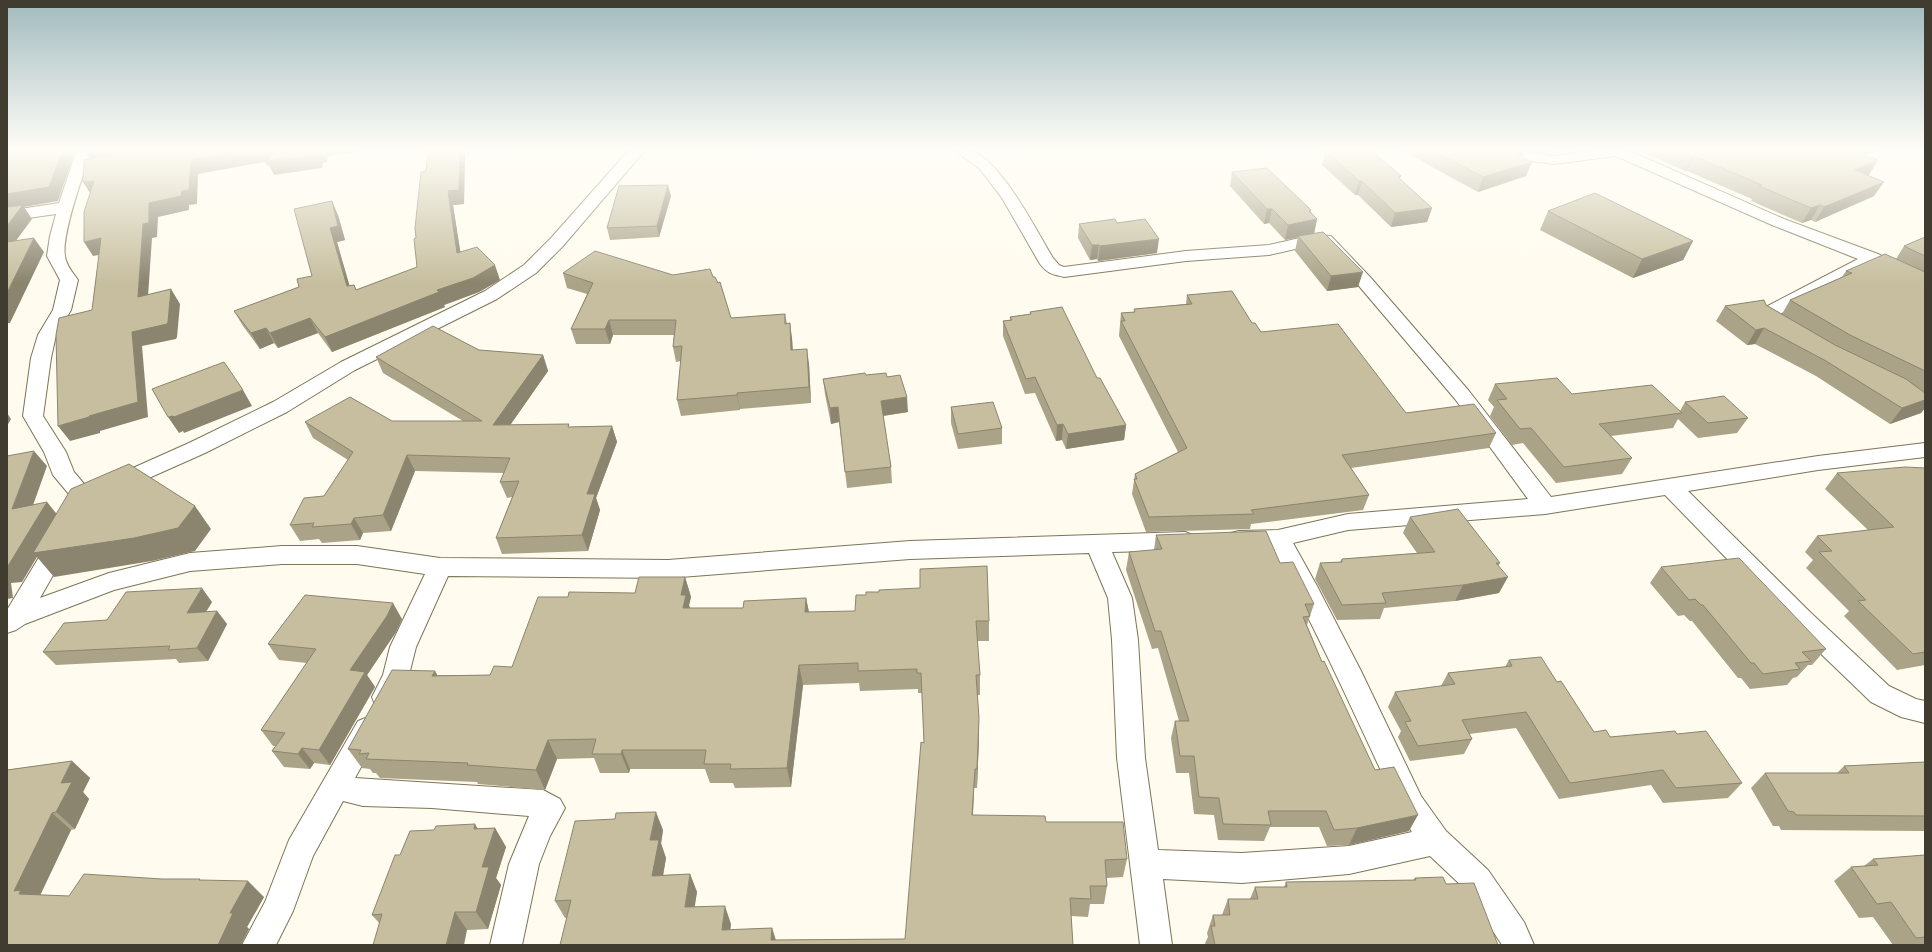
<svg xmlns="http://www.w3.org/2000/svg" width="1932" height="952" viewBox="0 0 1932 952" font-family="'Public Sans',sans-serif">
<rect width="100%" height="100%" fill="#fffbee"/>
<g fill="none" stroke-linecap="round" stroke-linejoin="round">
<defs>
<path id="minor" d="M77,149H92C84,172 61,235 65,256C66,265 73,273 78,280L71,310L56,335L51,358L43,416L66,452L74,472L96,498L85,518L77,520L69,518L66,512L73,499L53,475L44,452L23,416L31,358L38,335L53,310L60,280L47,256L50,236L56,214L7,221V211L59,203Z
M630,149H646L563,246L536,273L497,299L355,370L287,412L205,453L122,490L114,493L106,490L103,485L106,480L189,443L273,402L341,362L485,291L524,265L551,238Z
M952,149C957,149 965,148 970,150C1002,161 1036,230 1053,258L1059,265L1064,267L1186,251L1269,245L1313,235L1331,236L1371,278L1469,391L1551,497L1818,456L1925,443V457L1818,470L1688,491L1810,612L1889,686L1916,699L1925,701V723L1901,717L1871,702L1792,626L1665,495L1545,514L1348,530L1293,543L1317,586L1361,671L1421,796L1446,831L1488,870L1524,922L1534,945H1502L1466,890L1430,856L1349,874L1242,883L1163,879L1172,945H1140L1117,758L1112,640L1108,598L1089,553L910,559L668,578L448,576L416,647L409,675L395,705L385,708L375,705L372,697L383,675L390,647L425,574L357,564H282L190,571L114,590L25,624L16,630L7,633V610L52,536L60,533L68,536L72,542L40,598L109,573L190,553L282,546H357L440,558L668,560L910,541L1185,532L1193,535L1197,541L1193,547L1185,550L1112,552L1132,598L1138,640L1145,758L1158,850L1242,853L1349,846L1412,832L1401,814C1359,724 1319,634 1271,547H1239L1231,545L1227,539L1231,533L1239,531L1278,530L1348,514L1528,499L1455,399L1359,286L1320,245H1313L1269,255L1186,261L1064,277C1052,274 1048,274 1040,264L1002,198L979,168Z
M1601,149H1625L1784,219L1878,254L1925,277V289L1872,265L1778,315L1788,321L1790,325L1788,329C1776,332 1762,325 1756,315L1758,311L1858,259L1772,225L1616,156L1554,164L1509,158L1504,157L1502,154L1504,151L1509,150L1554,156Z
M368,717L378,721L382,729L355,778L543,790L560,799L565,808L550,836L539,864L522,945H490L509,864L529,816L432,808L363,806L343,801L313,856L293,911L276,945H242L265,902L289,840L358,721Z"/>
</defs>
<use href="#minor" stroke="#7c7557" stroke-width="2"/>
<use href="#minor" fill="#fff" fill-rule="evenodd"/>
</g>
<path fill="#aaa388" d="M428,149H465L464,204L453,205L460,252L500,280L479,292L444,305L445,307L332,352L318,333L278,348L274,343L260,349L243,326L234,311L299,287L312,276L338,215L345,240L337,242L349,286L354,285L356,290L417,267L416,238L426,171Z
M1399,149H1556L1544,153L1524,151L1522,157L1526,176L1478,192Z
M1635,149H1874L1873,152L1866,156L1869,175H1867L1874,196L1815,222L1811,220L1802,223L1751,201L1752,199L1687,171H1685Z
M1326,151L1401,176L1400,179L1432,208L1427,222L1391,227L1358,195H1355L1322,165Z
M1232,172L1311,212L1317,219L1314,234L1358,287L1327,291L1295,251L1298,237L1285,240L1269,223L1264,224L1230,186Z
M671,196L659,237L610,240L607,228Z
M1548,211L1693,241L1683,260L1633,278L1540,230Z
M1117,223L1157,253L1098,261L1097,259L1090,260L1078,238L1079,224Z
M1925,237V408L1921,413L1890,424L1816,376L1755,344L1747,345L1716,321L1725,306L1766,305L1782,314L1790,300L1842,277L1846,271L1896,259L1904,246Z
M563,273L673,275L713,277L731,318L785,314L787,324L792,338L793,350L809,364L811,403L740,409V410L681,416L677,400L681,361L676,362L673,347L674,335H613L610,344H576L571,329L587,294L567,288Z
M1187,295L1252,323L1261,332L1406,413L1496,433L1489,448L1351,468L1369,495L1363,510L1251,524L1250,529L1146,532L1132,494L1135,474L1178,452L1119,336L1121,313L1134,312V309L1186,304Z
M1030,312L1097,378L1126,425L1124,440L1066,449L1062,440L1056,441L1035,393L1025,394L1003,336V321L1010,320V317L1030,314Z
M479,350L543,355L548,371L510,425L570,427L612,426L617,442L596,498L600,510L588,551L502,554L496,538L512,497L507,498L500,482L504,473L415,471L391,531L363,533L360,540L322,543L319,539L300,541L290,525L324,496L348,460L313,438L305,422L392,421H463L383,373L376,357Z
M866,375L887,377L908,412L883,416L891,467L892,483L847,488L839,422L831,424L825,394L823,379Z
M1495,384L1572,394L1680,411L1685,402L1748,418L1737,433L1698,438L1678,419L1673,428L1611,436L1632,458L1622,474L1556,483L1523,443L1512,445L1490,416L1494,407L1488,400Z
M951,407L1002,428V444L958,449L951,423Z
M1925,468V665L1897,670L1844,616L1849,611L1806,568L1813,560L1805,552L1817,536L1868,530L1825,489L1837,473Z
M1410,517L1500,563L1498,566L1499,593L1455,601L1384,608L1380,619L1337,620L1315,579L1320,563L1340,562L1342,559L1417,553L1403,533Z
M1156,535L1280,563L1314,604L1307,625L1322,662L1375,770L1409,831L1349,845L1327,846L1319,827H1270L1264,841L1218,840L1214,815L1194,814L1189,773H1176L1171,738L1175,721H1179L1158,648L1152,649L1126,570L1129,552L1154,550Z
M1661,567L1826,649L1812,665H1808L1797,677L1793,678L1787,685L1750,689L1741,678H1738L1692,621H1690L1684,615L1678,616L1650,583Z
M685,577L691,597L689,605L690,608H743L806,598L809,612L989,621V641H977L980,675V695H977L979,718V737L977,788H974L973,815L1046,822L1127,859L1123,877L1107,878V886L1104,904H1090L1088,917L1071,916L1073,945H560L567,918H565L555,901L663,830L661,844L666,858L663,875L690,874L697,892L694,907L731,924L730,930L772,928L776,940L905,939L924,743L922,693H918V689L860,691L859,683L803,685L791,787L735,788L733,783H710L705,769H630L629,773H600L594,758L557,759L545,790L478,784L477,782L380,778L376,773H373L370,769L362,768L348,749L437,675H490L512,667L568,597L635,593Z
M212,602L206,612L217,611L227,624L208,661L179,663L176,659L56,665L43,652L107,620Z
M402,619L396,632L367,675L375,687L330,765L314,763L310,769L284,767L272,751L276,746H273L261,730L307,663L279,660L268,644Z
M1509,660L1557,682L1594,732L1610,737L1677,734L1742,783L1728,798L1663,803L1651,785L1559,799L1516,728L1469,734L1472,739L1464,754L1410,761L1398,737L1401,731L1388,707L1395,692L1441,686L1448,673L1505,667Z
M72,761L90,778L83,792L89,799L75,829L71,830L40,895L69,896L162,879L202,880L264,897L247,927L249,929L241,945H7V770Z
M1925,762V831L1781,830L1779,826H1773L1751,788L1765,773H1837L1844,766Z
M495,828L506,847L496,878L501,885L488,929L467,930L380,924L372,915L400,855L434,830Z
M1925,855V945H1893L1873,917L1859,918L1834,881L1851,867L1864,866L1873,859Z
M1415,878L1446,884L1498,945H1206L1205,943L1208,937L1207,933L1213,915H1222L1228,899H1250L1255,887H1284L1286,882L1413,880Z"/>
<path fill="#8b856f" d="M63,149H76L58,201L24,207L32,219L7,253V194Z
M84,149H161L91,161Z
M252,149L273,150L372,149L328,156L327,162L323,163L322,168L274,175L269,165L267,166L265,162L198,174L197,204L189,205V210L158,217L157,237L152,238L147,311L138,297L143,224L149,203L182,191L191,160Z
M460,149H465L464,204L453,205L463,268L457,253L448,191Z
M1517,149H1525L1520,161L1511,151Z
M1546,149H1556L1544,153Z
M1857,149H1874L1873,152L1845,165L1854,151Z
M1694,156L1687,171H1685L1692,157Z
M1878,160L1869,175L1846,185L1855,170Z
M1532,162L1526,176L1478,192L1483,177Z
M94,181L92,196L83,182Z
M1359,181H1362L1358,195H1355Z
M1884,182L1874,196L1815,222L1824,207Z
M668,185L671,196L659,237L657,226Z
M332,201L338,215L345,240L337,242L354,301L347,286L330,228Z
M1820,205L1811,220L1802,223L1811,208Z
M1432,208L1427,222L1391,227L1395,213Z
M1267,209H1272L1269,223L1264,224Z
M1311,210L1308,221L1317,219L1314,234L1285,240L1288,225L1309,211Z
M34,238L44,252L10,323H7V293Z
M101,238L110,253L93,256L84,242Z
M1159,239L1157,253L1098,261L1100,246Z
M1693,241L1683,260L1633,278L1642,259Z
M1092,245H1099L1097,259L1090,260Z
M495,265L500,280L479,292L444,305L445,307L332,352L325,337L437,290Z
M1363,272L1358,287L1327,291L1331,276Z
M171,289L180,304L177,337L176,339L142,346L148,417L100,431V433L70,441L58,426L89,416L132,332Z
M310,318L318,333L278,348L270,333Z
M609,320L613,335L610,344L605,329Z
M790,323L792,338L793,365L791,350Z
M266,328L274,343L260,349L251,333Z
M1764,328L1755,344L1747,345L1756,330Z
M807,349L809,364L811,403L809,387Z
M543,355L548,371L499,441L493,425Z
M243,390L252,406L184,433L183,431L179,433L168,417Z
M737,393L740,409V410L737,395Z
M907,397L908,412L882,416L881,401Z
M1925,400V408L1921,413L1890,424L1902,408Z
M838,407L839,422L831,424L830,408Z
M7,413L11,419L7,426Z
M1063,424L1062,440L1056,441L1057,425Z
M1126,425L1124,440L1066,449L1068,434Z
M612,426L617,442L596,498L600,510L588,551L582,535L587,494Z
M34,451L47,466L26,525L12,509Z
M407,455L415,471L391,531L383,515Z
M47,502L60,518L195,506L211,529L195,551L152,561L54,577L37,557L22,582L11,583L13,598L7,599V566Z
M354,518L363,533L360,540L351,524Z
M685,577L691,597L689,605L692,615L683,608L681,595Z
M1508,577L1499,593L1455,601L1463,585Z
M202,588L212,602L197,626L187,613Z
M806,598L810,618L805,612Z
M393,603L402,619L396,632L367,675L375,687L330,765L319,750L350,670Z
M217,611L227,624L208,661L197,648Z
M799,665L803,685L791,787L787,768Z
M435,671L446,690L432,676Z
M979,718V737L977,788V769Z
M548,740L557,759L545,790L536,770Z
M302,748L314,763L310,769L298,754Z
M622,750L630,769L629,773L621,754Z
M72,761L90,778L83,792L89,799L75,829L56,812L61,783Z
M975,769L974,788L972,834V815Z
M656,812L663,830L661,843L666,858L660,894L652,876L650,840Z
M52,813L71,830L37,902L14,891Z
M1418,815L1409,831L1349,845L1357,828Z
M475,824L486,843L474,829Z
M495,828L506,847L496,878L501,885L488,929L476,912L482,867Z
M690,874L697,892L692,925L685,907Z
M248,881L264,897L247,927L249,929L241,945H218L230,913Z
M725,906L731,924L728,945L722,930Z
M455,912L467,930L464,945H446Z
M772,928L777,945L771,940Z"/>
<path fill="#c6be9e" stroke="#8b856f" d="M7,149H63L49,187L7,194Z
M146,149H252L191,160L189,190L182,191L181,196L149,203V223L143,224L138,297L171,289L168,322L167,324L132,332L138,402L89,416V417L58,426L56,335L59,318L92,310L101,238L84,242V212L94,181L83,182L84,160Z
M261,149H317L316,155L268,161L273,150L260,152Z
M428,149H460L459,190L448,191L457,253L477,247L495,265L473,278L437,290L439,292L325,337L310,318L270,333L266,328L251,333L234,311L299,287L297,279L312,276L294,209L332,201L338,226L330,228L347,286L354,285L356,290L417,267L414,239L416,238L415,228L421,172L426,171Z
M1338,149H1370L1401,176L1398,177L1432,208L1395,213L1362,181H1359L1326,151Z
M1430,149H1517L1511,151L1532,162L1483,177Z
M1675,149H1857L1854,151L1878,160L1855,170L1884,182L1824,207L1820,205L1811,208L1759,186L1762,185L1694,156L1692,157Z
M1267,168L1311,210L1309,211L1317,219L1288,225L1272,209H1267L1232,172Z
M668,185L657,226L607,228L619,186Z
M1595,193L1693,241L1642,259L1548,211Z
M23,205L7,226V207Z
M1115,219L1117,223L1145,219L1159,239L1100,246L1099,245H1092L1079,224Z
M1323,232L1363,272L1331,276L1298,236Z
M1925,237V256L1904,246Z
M34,238L7,293V242Z
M595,251L673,275L710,269L713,277H715L718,283L720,282L731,318L785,314V324L790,323L791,350L807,349L809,387L737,393V395L677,400L682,346L673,347L676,320H609L605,329H571L593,283L563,273Z
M1885,254L1925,272V371L1921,369L1850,335L1790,300L1852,273L1846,271Z
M1232,291L1252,323H1255L1261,332L1338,324L1406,413L1474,404L1496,433L1342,455L1369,495L1251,510L1254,514L1149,517L1134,479H1137L1135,474L1187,448L1121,321H1125L1121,313L1135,312L1134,309L1192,304L1187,295Z
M1764,300L1766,305L1835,345L1906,379L1925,393V400L1902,408L1826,361L1764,328L1756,330L1725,306Z
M1062,307L1097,378H1100L1126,425L1068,434L1063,424L1057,425L1035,377L1026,379L1003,321L1012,320L1010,317L1031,314L1030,312Z
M433,326L479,350L543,355L493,425L569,424L568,427L612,426L587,494H595L582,535L496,538L519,481L500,482L510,458L407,455L383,515L354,518L351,524L312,527L314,523L290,525L304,498L324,496L353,452L305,422L350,397L392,421H482L376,357Z
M224,362L243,390L174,417L173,416L168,417L152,389Z
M865,373L866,375L886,373L887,377L900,375L907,397L881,401L891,467L845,472L838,407L830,408L823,379Z
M1557,378L1572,394L1652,385L1682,413L1599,424L1632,458L1564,467L1531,428L1520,429L1497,400L1507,399L1495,384Z
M1724,396L1748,418L1708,423L1685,402Z
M993,402L1002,428L958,434L951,407Z
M34,451L12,509L47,502L8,566H7V456Z
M129,464L195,506L178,528L134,538L33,553L71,489Z
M1905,467L1925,468V652L1913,654L1858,601L1866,600L1819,552L1832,551L1817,536L1894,527L1837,473Z
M1458,509L1500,563H1496L1508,577L1463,585L1382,593L1386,603L1342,605L1320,563L1342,562V559L1435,552L1410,517Z
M1266,531L1280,563L1293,562L1314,604H1305L1310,616L1303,617L1322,662L1324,661L1375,770L1394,767L1418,815L1357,828L1334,830L1326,811H1268L1271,825L1223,824L1219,798L1199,797L1194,756H1180L1175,721H1189L1161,631H1155L1129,552L1162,549L1156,535Z
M1739,558L1826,649L1802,652L1811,661L1795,663L1800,669L1763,674L1754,663H1751L1703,605H1701L1695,599L1689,600L1661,567Z
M987,566L989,621H976L980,675H976L979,718L977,769H975L972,815L1045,816L1046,822H1123L1127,859L1105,860L1107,886H1090L1091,899L1070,898L1073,945H560L571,900L555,901L575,821L615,819L616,813L656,812L650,840H659L652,876L690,874L685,907L725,906L722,930L772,928L771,940L905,939L921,742L924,743L921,673H917V669L858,671V663L799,665L787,768L730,769L731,764H704L706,750H622L621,754H592L596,739L548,740L536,770L467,765L468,763L366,759L369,753L359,754L361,750L348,749L392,670L435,671L432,676L490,675L494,666L512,667L538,597H568L569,592L635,593L639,577H685L681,595H686L683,608H743L744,601L806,598L805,612L855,611L856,595H866V592H879V590L920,588V569Z
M202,588L187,613L217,611L197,648L168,650L170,646L43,652L64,623L107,620L126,592Z
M305,595L393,603L387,616L350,670L365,672L319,750L302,748L298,754L272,751L285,733L261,730L316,649L268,644Z
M1541,657L1557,682L1561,681L1594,732L1606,730L1610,737L1675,731L1677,734L1706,731L1742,783L1676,788L1663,770L1570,783L1526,712L1462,720L1472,739L1418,746L1405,722L1411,721L1395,692L1455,684L1448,673L1512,666L1509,660Z
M72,761L61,783L72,782L56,812L52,813L14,891L21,890L19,894L69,896L84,874L162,879H200L199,880L248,881L230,913H233L218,945H7V770Z
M1925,762V816L1796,815L1794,812L1788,811L1765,773H1849L1844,766Z
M475,824L474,829L495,828L482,867H489L476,912H455L446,945H373L382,914L372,915L395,855H400L410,831L434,830L436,826Z
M1925,855V937L1916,938L1891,902L1877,904L1851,867L1878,865L1873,859Z
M1443,877L1446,884L1474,883L1498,945H1215L1211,926H1215L1213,915H1230L1228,899H1258L1255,887H1287L1286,882L1416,880L1415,878Z"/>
<linearGradient id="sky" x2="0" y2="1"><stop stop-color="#a1babe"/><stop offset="0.53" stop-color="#fffdf7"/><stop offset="1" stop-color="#fffdf7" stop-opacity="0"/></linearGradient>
<rect width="1932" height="283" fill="url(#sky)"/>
<rect width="1932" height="952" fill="none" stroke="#403d30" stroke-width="16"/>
</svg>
